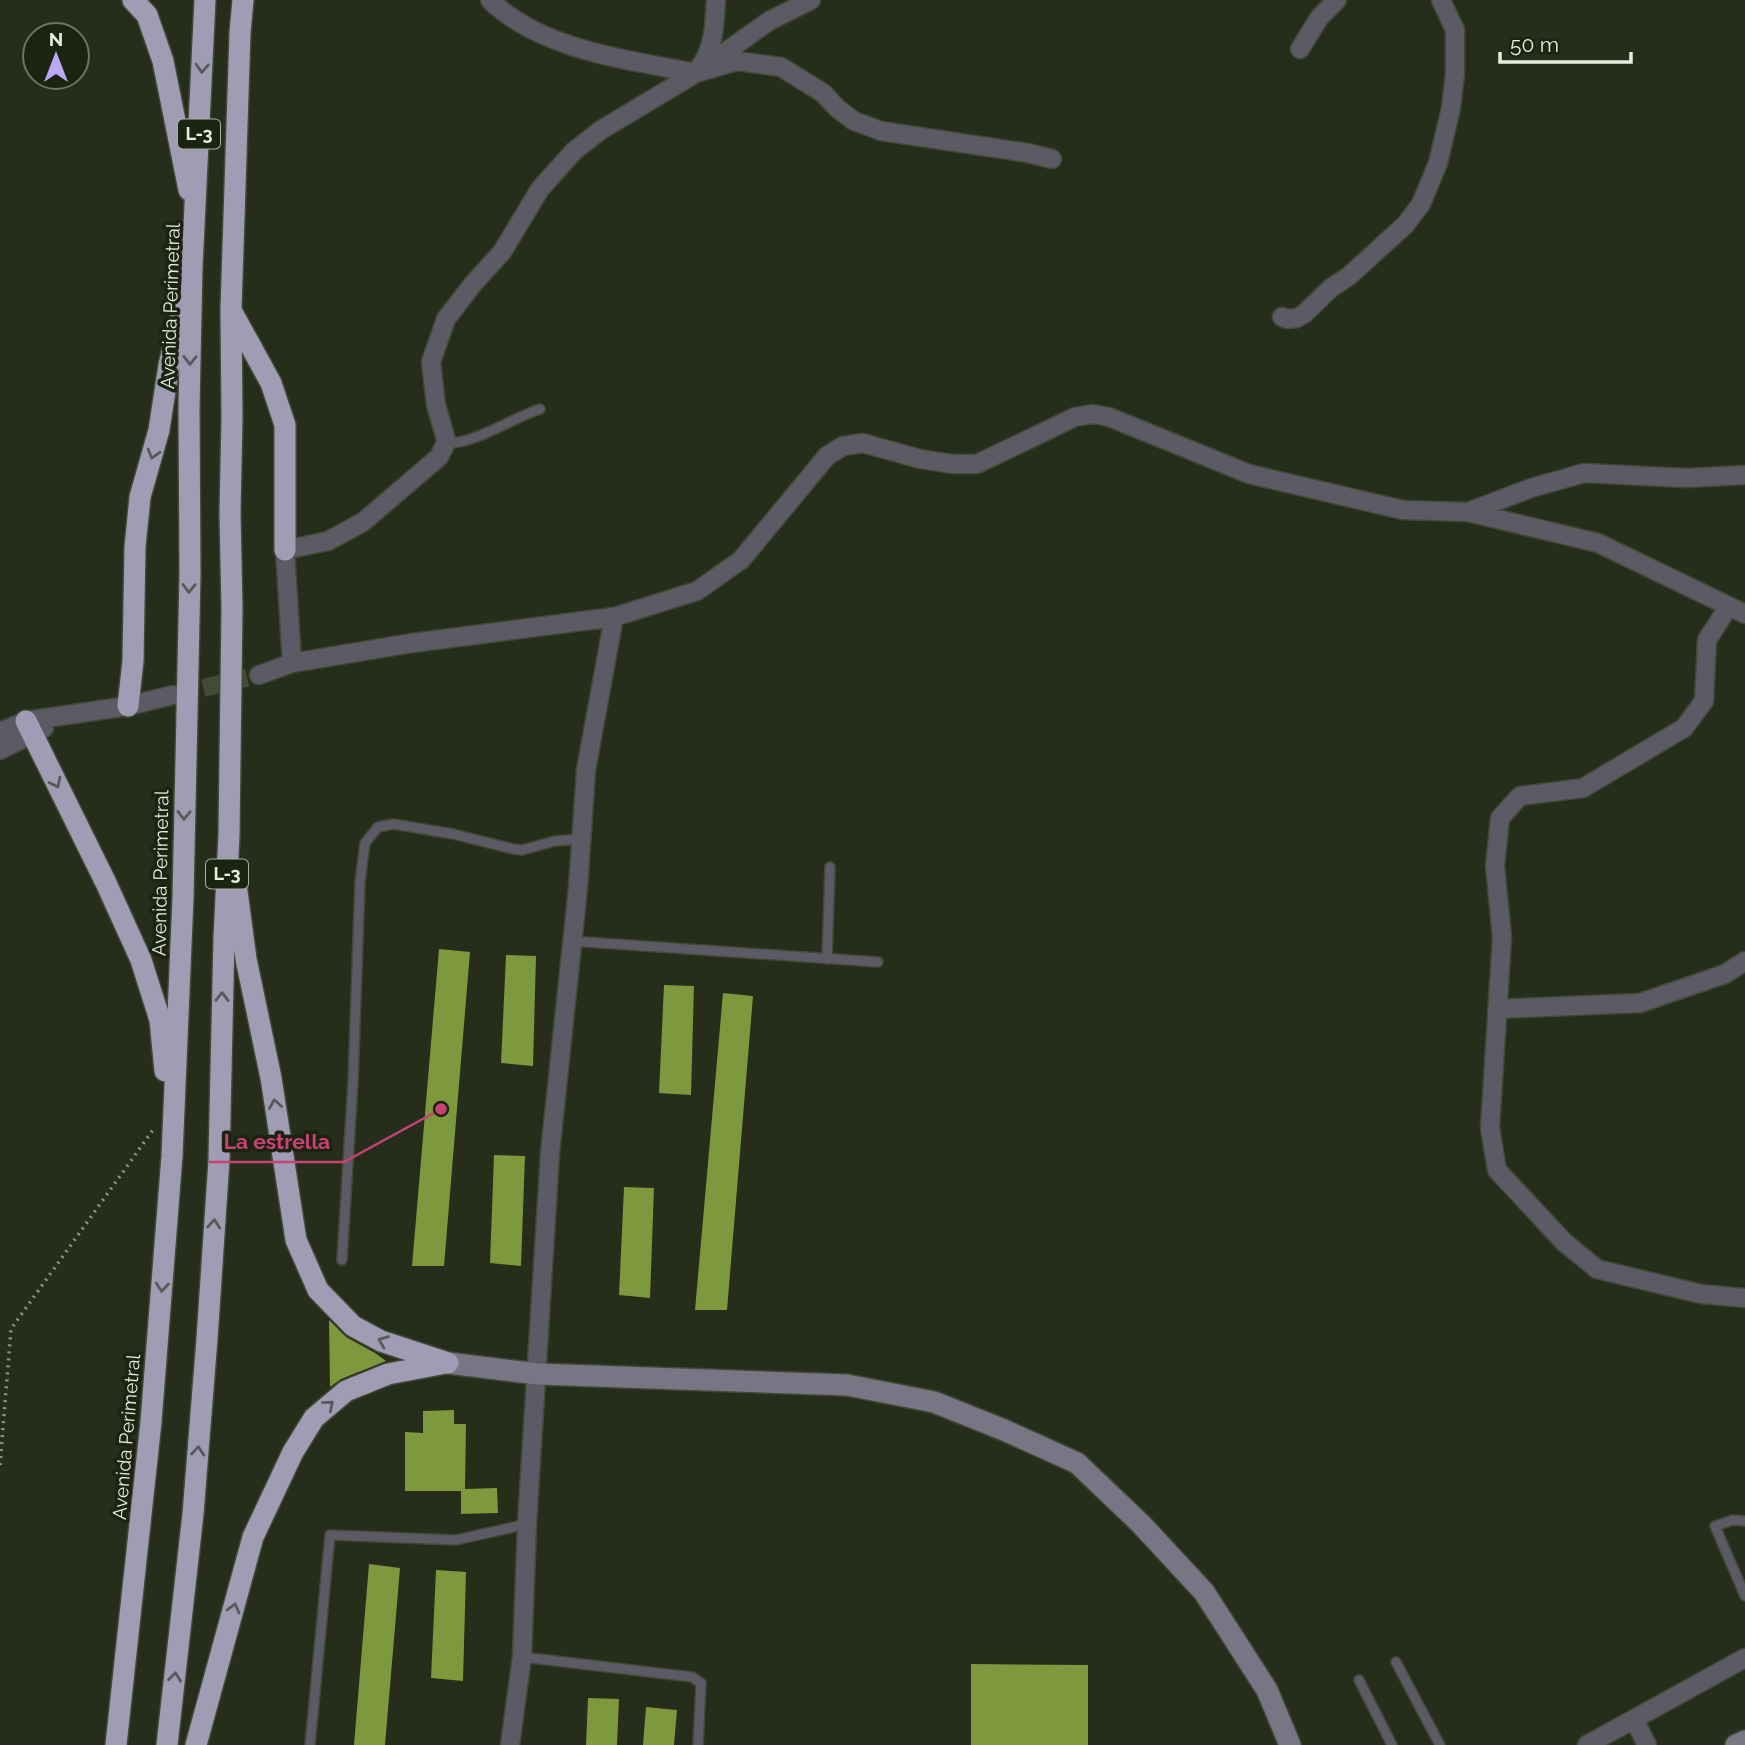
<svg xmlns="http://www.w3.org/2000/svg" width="1745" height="1745" viewBox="0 0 1745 1745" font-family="Raleway,sans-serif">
<rect width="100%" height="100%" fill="#262d1a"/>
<path fill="#7d983d" d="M439,949L470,952L444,1266H412Z
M506,955L536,956L533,1066L501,1063Z
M664,985L694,986L691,1095L659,1093Z
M723,993L753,996L727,1310H695Z
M494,1155L525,1156L521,1266L490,1263Z
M624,1187L654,1188L650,1298L619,1295Z
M329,1320L346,1337L375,1353L386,1361L341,1379L330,1387Z
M454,1410V1424H466L465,1489L497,1488L498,1513L461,1514V1491H405V1432L423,1433V1411Z
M369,1564L400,1568L385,1745H354Z
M436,1570L466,1572L463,1681L431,1678Z
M971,1664L1088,1665V1745H971Z
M588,1698L619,1699L617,1745H586Z
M646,1707L677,1710L674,1745H643Z"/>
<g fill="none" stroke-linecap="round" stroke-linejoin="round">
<path stroke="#434a38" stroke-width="18" stroke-dasharray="18 9" stroke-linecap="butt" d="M177,694L259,675"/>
<defs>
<path id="lane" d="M446,443C473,445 512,418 540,409
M571,941L878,962
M827,959L830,867
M342,1260L353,1082L360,882L365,843L378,827L393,824L453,834L513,849L522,850L555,841L581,839
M1745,1521L1733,1520L1715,1526L1745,1596
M522,1657L692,1677L701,1683L698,1745
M1396,1662L1440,1745
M1359,1680L1392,1745
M310,1745L330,1535L456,1540L527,1524"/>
<path id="street" d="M490,0C541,50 628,60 696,73L769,21L811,0
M1300,49L1319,18L1337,0
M700,67C715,45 714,26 716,0
M1282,317L1287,319L1297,318L1304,314L1331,288L1349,276L1405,225L1421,204L1438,163L1451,108L1455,74V30L1441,0
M1468,512L1598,543L1745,614
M1729,606L1707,640L1704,701L1684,728L1583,788L1520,796L1500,818L1495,866L1502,937L1490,1128L1497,1170L1564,1242L1597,1269L1701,1294L1745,1298
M292,663L285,550L328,541L363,522L439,457L446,443L445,436L436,405L431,362L446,319L473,284L502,252L540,189L574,151L601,130L696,73L737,61L781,67L823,93L837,108L854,121L881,131L1028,153L1052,159
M259,675L292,663L412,643L614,617L697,591L741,560L827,456L843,446L863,443L920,459L952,464H977L1075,417L1093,414L1109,417L1249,474L1403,510L1468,512L1531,488L1584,473L1687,478L1745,475
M0,732L26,721L128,706L173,695
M0,750L44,728
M1497,1009L1640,1003L1725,974L1745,961
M1634,1719L1647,1745
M510,1745L522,1657L527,1524L550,1153L578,888L586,770L614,617
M1587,1745L1745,1658"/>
<path id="secondary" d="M448,1363L538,1374L847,1385L934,1402L1004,1430L1077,1463L1141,1524L1204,1592L1267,1690L1290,1745
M1736,1745L1745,1741"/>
<path id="highway" d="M133,0L147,15L163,61L189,190
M233,314L271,383L285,425V550
M128,706L133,661L135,547L140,497L159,430L169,365L183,307
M26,721L106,883L141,960L160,1020L165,1071
M236,884L246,959L271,1078L296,1240L318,1290L353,1326L381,1341L448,1363
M116,1745L151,1422L172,1156L183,898L190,574L189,408L192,267L205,0
M167,1745L193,1514L207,1339L219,1160L224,938L229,835L232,608L230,513L232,418L231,309L240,33L243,0
M196,1745L253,1537L293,1452L314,1418L346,1391L388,1374L446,1363"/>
</defs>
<use href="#lane" stroke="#414836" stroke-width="12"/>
<use href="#street" stroke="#414836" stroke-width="21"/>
<use href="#secondary" stroke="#414836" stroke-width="24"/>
<use href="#highway" stroke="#414836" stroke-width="24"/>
<path stroke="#8f9586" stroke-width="3.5" stroke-dasharray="2 5" stroke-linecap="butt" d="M0,1465L11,1329L155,1127"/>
<use href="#lane" stroke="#5c5a64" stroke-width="9"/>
<use href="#street" stroke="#5c5a64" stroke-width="18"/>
<use href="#secondary" stroke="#787584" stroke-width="21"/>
<use href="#highway" stroke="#a09cb3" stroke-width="21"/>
</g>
<defs><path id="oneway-chevron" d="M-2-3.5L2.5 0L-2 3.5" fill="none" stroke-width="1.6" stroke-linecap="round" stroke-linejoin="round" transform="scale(1.75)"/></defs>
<g stroke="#58595a">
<use href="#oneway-chevron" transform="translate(202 68) rotate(93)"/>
<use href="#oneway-chevron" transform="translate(190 360) rotate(91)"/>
<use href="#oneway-chevron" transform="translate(153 454) rotate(106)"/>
<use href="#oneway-chevron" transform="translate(189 588) rotate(91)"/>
<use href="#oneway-chevron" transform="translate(56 783) rotate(64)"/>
<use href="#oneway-chevron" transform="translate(184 815) rotate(91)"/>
<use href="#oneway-chevron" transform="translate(222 997) rotate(-89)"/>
<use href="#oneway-chevron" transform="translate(275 1104) rotate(-99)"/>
<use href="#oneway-chevron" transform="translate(214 1224) rotate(-86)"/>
<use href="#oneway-chevron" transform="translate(162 1287) rotate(95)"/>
<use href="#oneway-chevron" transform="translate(383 1341) rotate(-158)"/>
<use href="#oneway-chevron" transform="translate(329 1405) rotate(-40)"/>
<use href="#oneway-chevron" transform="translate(198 1451) rotate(-85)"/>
<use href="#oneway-chevron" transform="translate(234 1608) rotate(-75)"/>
<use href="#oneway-chevron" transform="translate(175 1677) rotate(-83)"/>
</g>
<g text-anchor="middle" stroke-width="7" stroke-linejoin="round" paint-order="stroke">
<g fill="#1d2311" stroke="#aab0a2" stroke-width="2">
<rect x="178" y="119.5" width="42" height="29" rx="5"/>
<rect x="206" y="859.5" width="42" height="29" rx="5"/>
</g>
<g font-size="18" font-weight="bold" fill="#e7ece0">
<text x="199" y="140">L-3</text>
<text x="227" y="880">L-3</text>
</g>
<g font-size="19" fill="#e7ece0" stroke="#1d2311">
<text transform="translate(170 306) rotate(-88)" y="7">Avenida Perimetral</text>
<text transform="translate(160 873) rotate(-89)" y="7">Avenida Perimetral</text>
<text transform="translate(126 1437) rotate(-85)" y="7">Avenida Perimetral</text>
</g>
</g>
<path fill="none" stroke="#c94276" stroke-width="2.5" d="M441 1109L344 1162H209"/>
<circle fill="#c94276" stroke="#1d2311" stroke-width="2.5" cx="441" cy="1109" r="7"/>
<g font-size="21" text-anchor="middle" font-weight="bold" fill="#c94276" stroke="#1d2311" stroke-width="7" stroke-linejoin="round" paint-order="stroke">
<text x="277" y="1149">La estrella</text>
</g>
<g transform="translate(56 56)"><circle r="33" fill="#1d2311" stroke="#6e7364" stroke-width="2"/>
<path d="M0-5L12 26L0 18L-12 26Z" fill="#baaaf6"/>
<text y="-10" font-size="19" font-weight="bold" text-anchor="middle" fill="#e7ece0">N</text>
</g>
<path d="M1500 52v10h131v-10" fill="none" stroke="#e7ece0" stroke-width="3.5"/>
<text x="1510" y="52" font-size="21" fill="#e7ece0" stroke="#1d2311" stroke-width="5" paint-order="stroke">50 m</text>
</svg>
